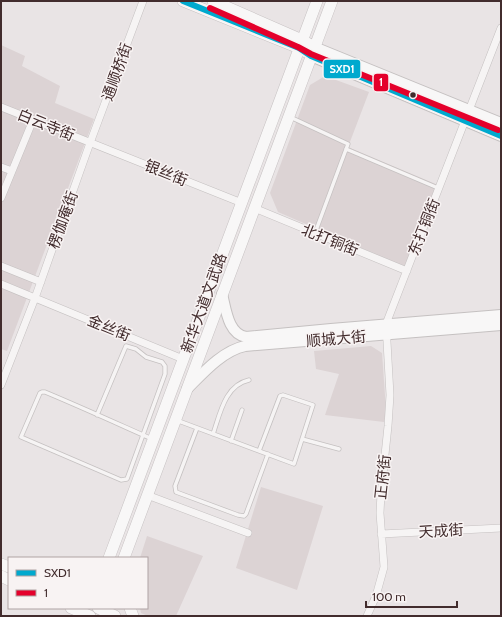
<svg xmlns="http://www.w3.org/2000/svg" width="502" height="617" viewBox="0 0 502 617" font-family="Cabin,'Noto Sans SC',sans-serif">
<rect width="100%" height="100%" fill="#e9e4e5"/>
<path fill="#dcd3d4" d="M1,45L25,56L22,66L60,86L55,103L94,119L7,351L1,349Z
M325,76L369,92L348,147L438,185L405,267L278,212L270,193L310,85Z
M371,346L382,353L386,410L384,422L325,415L339,374L316,369L314,351Z
M261,487L323,506L297,590L236,568Z
M147,536L203,556L176,616H148L141,613L140,608H147V558H140Z"/>
<g fill="none" stroke-linecap="round" stroke-linejoin="round">
<defs>
<path id="lane" d="M290,117L348,144L315,233
M346,149L438,188
M97,415L126,346L136,349L146,357L162,362L165,366V374L127,479L121,480L21,437L40,393L42,392H45C81,407 116,423 152,439
M176,420L294,464L313,405L283,395L280,396L259,451
M197,428L175,486L176,492L238,515L244,516L246,514L268,454
M213,434C220,414 225,385 249,380
M302,439L339,449
M231,441L242,410"/>
<path id="street" d="M1,107L242,203
M1,167L12,171
M1,198L33,120
M254,208L407,271
M1,266L41,282
M1,284L183,359
M1,385L35,298L90,143L143,1
M147,495L248,533
M381,534L501,528
M367,616L376,596L384,567L380,513L381,493L388,426L390,395L386,324L501,28"/>
<path id="secondary" d="M314,47L501,123
M311,56L501,136
M222,294C226,309 228,334 246,337L331,329L501,315
M187,389C203,373 222,351 245,346L501,325"/>
<path id="primary" d="M183,1L299,48L306,52
M213,1L302,40L309,44
M109,558L317,1
M124,558L332,1
M1,564L9,567
M1,576L9,580
M71,608L90,616
M98,608L115,616
M130,608L133,616"/>
</defs>
<use href="#lane" stroke="#c5c1c1" stroke-width="5"/>
<use href="#street" stroke="#c5c1c1" stroke-width="8"/>
<use href="#secondary" stroke="#c5c1c1" stroke-width="12"/>
<use href="#primary" stroke="#c6c1c2" stroke-width="12"/>
<use href="#lane" stroke="#f6f4f4" stroke-width="3.5"/>
<use href="#street" stroke="#f6f4f4" stroke-width="7"/>
<use href="#secondary" stroke="#f8f7f7" stroke-width="10"/>
<use href="#primary" stroke="#f8f7f7" stroke-width="11"/>
<defs>
<path id="bus-1" d="M183,1L299,48L311,56L501,136"/>
<path id="bus-2" d="M210,8L298,47L311,54L498,130"/>
</defs>
<use href="#bus-1" stroke="#f8f3f3" stroke-width="9"/>
<use href="#bus-2" stroke="#f8f3f3" stroke-width="9"/>
<use href="#bus-1" stroke="#00a9ce" stroke-width="6"/>
<use href="#bus-2" stroke="#e4002b" stroke-width="6"/>
</g>
<circle fill="#422c2d" stroke="#f8f3f3" stroke-width="1.5" cx="413" cy="95" r="3.5"/>
<g text-anchor="middle" stroke-width="3" stroke-linejoin="round" paint-order="stroke">
<g font-size="15" fill="#422c2d" stroke="#f8f3f3">
<text transform="translate(117 72) rotate(-70)" y="5">通顺桥街</text>
<text transform="translate(46 125) rotate(22)" y="5">白云寺街</text>
<text transform="translate(166 173) rotate(22)" y="5">银丝街</text>
<text transform="translate(63 220) rotate(-70)" y="5">楞伽庵街</text>
<text transform="translate(424 227) rotate(-68)" y="5">东打铜街</text>
<text transform="translate(330 240) rotate(22)" y="5">北打铜街</text>
<text transform="translate(204 303) rotate(-70)" y="5">新华大道文武路</text>
<text transform="translate(109 328) rotate(22)" y="5">金丝街</text>
<text transform="translate(336 339) rotate(-5)" y="5">顺城大街</text>
<text transform="translate(383 477) rotate(-84)" y="5">正府街</text>
<text transform="translate(441 531) rotate(-3)" y="5">天成街</text>
</g>
</g>
<g stroke="#f8f3f3" stroke-width="1.5">
<rect x="323" y="59" width="38" height="20" rx="4" fill="#00a9ce"/>
<rect x="373" y="73" width="16" height="19" rx="4" fill="#e4002b"/>
</g>
<g font-size="11" text-anchor="middle" font-weight="bold" fill="#fff">
<text x="342" y="73">SXD1</text>
<text x="381" y="86">1</text>
</g>
<rect width="502" height="617" fill="none" stroke="#422c2d" stroke-width="4"/>
<rect x="8" y="557" width="140" height="52" fill="#f8f3f3" stroke="#afa3a4"/>
<rect x="16" y="570" width="20" height="6" fill="#00a9ce" stroke="#afa3a4"/>
<text x="44" y="577" font-size="12" fill="#422c2d">SXD1</text>
<rect x="16" y="590" width="20" height="6" fill="#e4002b" stroke="#afa3a4"/>
<text x="44" y="597" font-size="12" fill="#422c2d">1</text>
<path d="M366 601v6h91v-6" fill="none" stroke="#422c2d" stroke-width="2"/>
<text x="372" y="601" font-size="12" fill="#422c2d" stroke="#f8f3f3" stroke-width="3" paint-order="stroke">100 m</text>
</svg>
